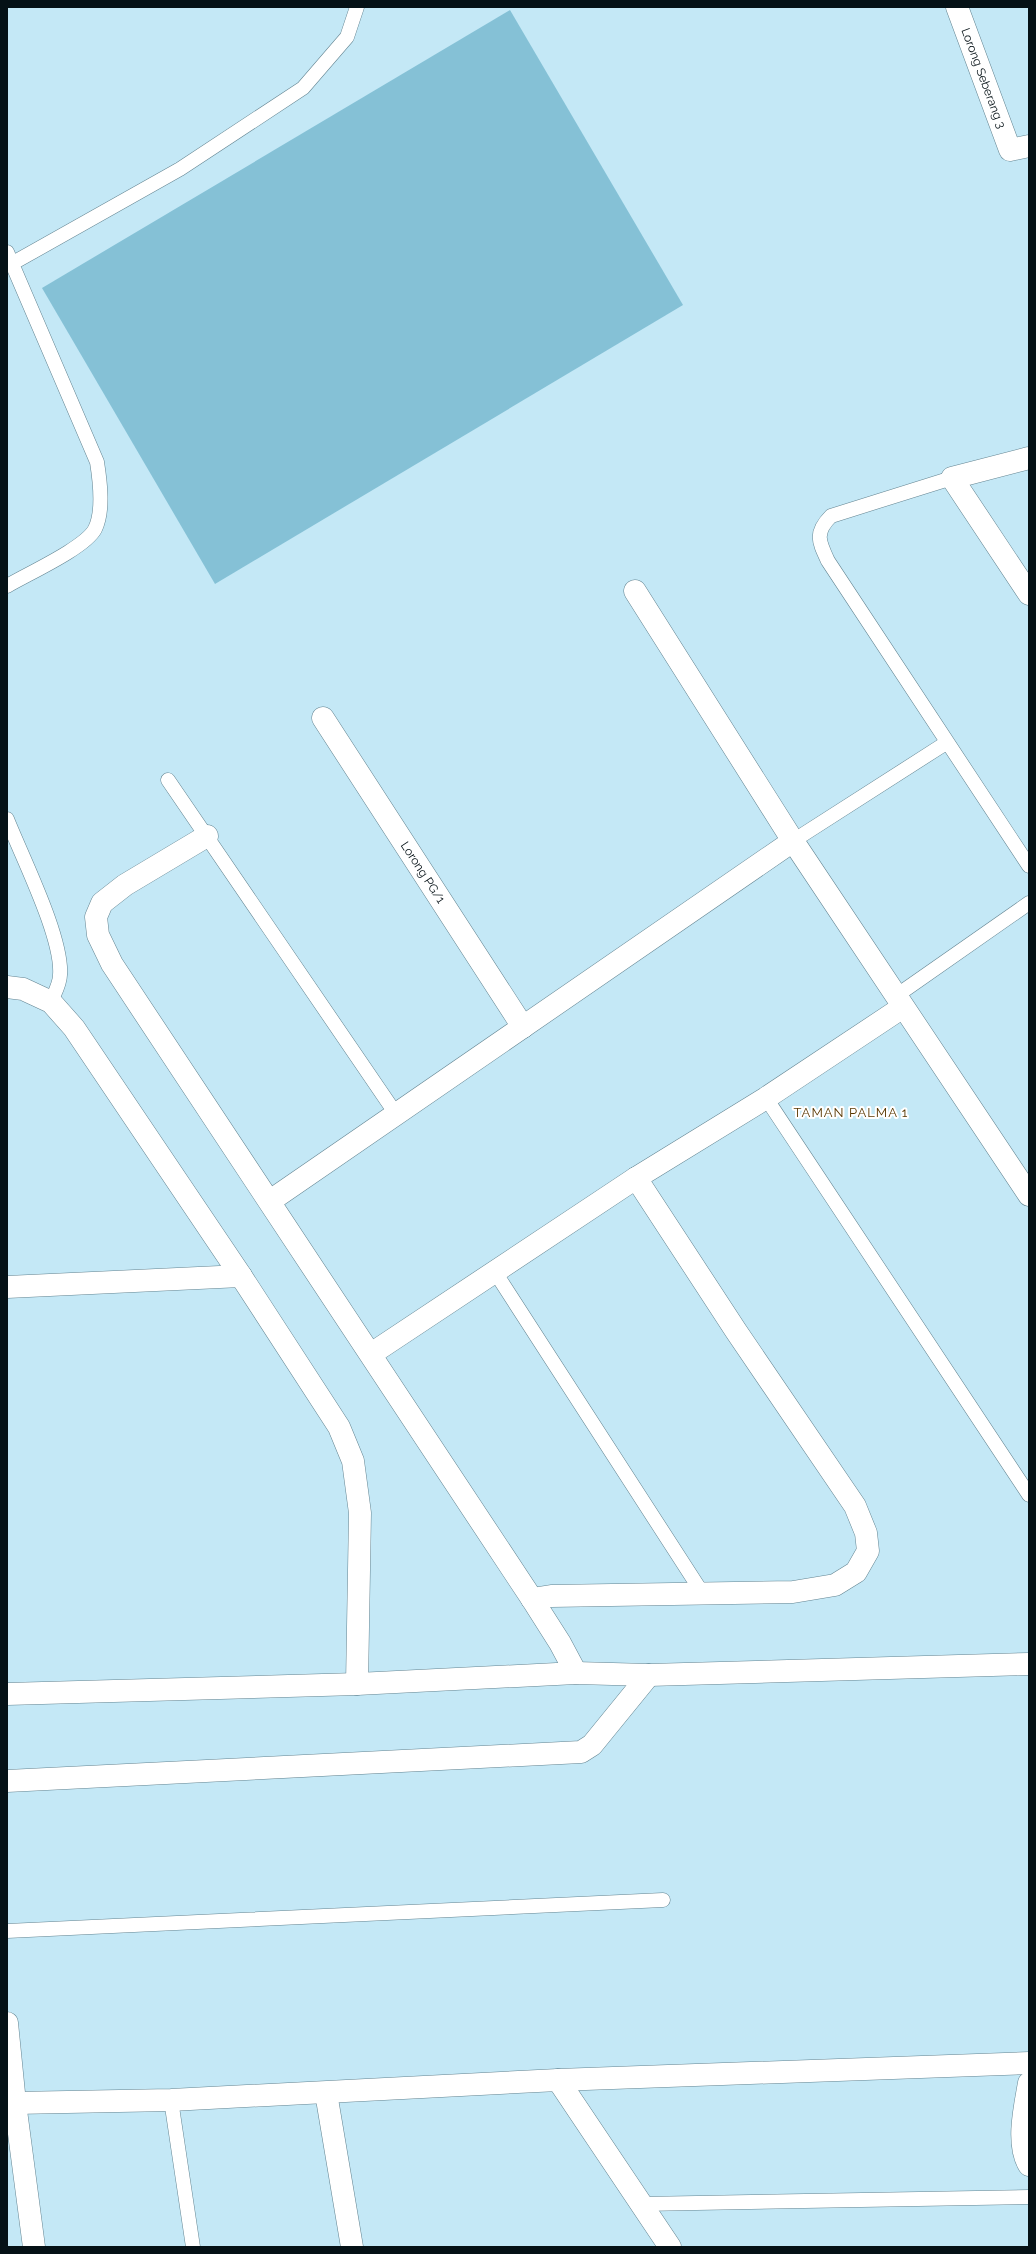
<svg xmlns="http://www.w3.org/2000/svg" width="1036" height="2254" viewBox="0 0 1036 2254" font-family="Raleway,sans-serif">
<rect width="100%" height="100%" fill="#c4e8f6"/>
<path fill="#85c1d6" d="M510,10L683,305L215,584L42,288Z"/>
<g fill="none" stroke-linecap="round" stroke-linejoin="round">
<defs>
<path id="service" d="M7,252L97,462C100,481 104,511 95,529C85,548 27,574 7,586
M13,263L180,169L303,88L347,37L357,7
M952,478L831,516C814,533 819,542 828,561L1029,866
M168,780L396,1114
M7,819C22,857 63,938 60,975C60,984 54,994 51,1002
M793,841L946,743
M896,996L1029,903
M766,1098L1029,1495
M495,1272L703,1594
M7,1931L663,1900
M171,2100L193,2247
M642,2204L1029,2197"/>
<g id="minor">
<path id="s1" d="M957,7L1010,150L1029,146"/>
<path d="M1029,458L952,478L1029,594"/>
<path d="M635,591L793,841L1029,1195"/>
<path id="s2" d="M323,718L523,1027"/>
<path d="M207,836L125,885L102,903L96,917L98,935L112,964L532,1599L560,1643L576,1673"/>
<path d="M7,987L23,989L51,1002L74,1028L241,1276L339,1427L353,1461L360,1513L357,1684"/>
<path d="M270,1201L793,841"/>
<path d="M7,1287L241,1276"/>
<path d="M371,1354L636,1178L766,1098L903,1007"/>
<path d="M532,1599L551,1596L793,1592L835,1585L856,1572L868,1551L866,1533L855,1506L736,1331L636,1178"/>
<path d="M7,1694L357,1684L576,1673L649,1675L1029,1664"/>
<path d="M7,1781L581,1752L592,1745L649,1675"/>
<path d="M7,2023L15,2103L34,2247"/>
<path d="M558,2080L670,2247"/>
<path d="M1029,2083C1025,2106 1016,2144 1029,2165"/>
<path d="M326,2093L352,2247"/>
<path d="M15,2103L171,2100L558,2080L1029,2063"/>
</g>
</defs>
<use href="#service" stroke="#638491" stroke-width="15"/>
<use href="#minor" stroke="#638491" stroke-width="23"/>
<use href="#service" stroke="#fff" stroke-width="14"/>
<use href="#minor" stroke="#fff" stroke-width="22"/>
</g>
<g text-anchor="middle" stroke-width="4" stroke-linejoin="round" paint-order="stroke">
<g font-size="12" fill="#051116" stroke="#fff">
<text dy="4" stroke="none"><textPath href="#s1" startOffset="76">Lorong Seberang 3</textPath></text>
<text dy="4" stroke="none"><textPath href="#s2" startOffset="184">Lorong PG/1</textPath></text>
</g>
<g font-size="13" letter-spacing="1" fill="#593700" stroke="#fff">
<text x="851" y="1117">TAMAN PALMA 1</text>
</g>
</g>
<rect width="1036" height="2254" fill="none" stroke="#051116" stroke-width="16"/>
</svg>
